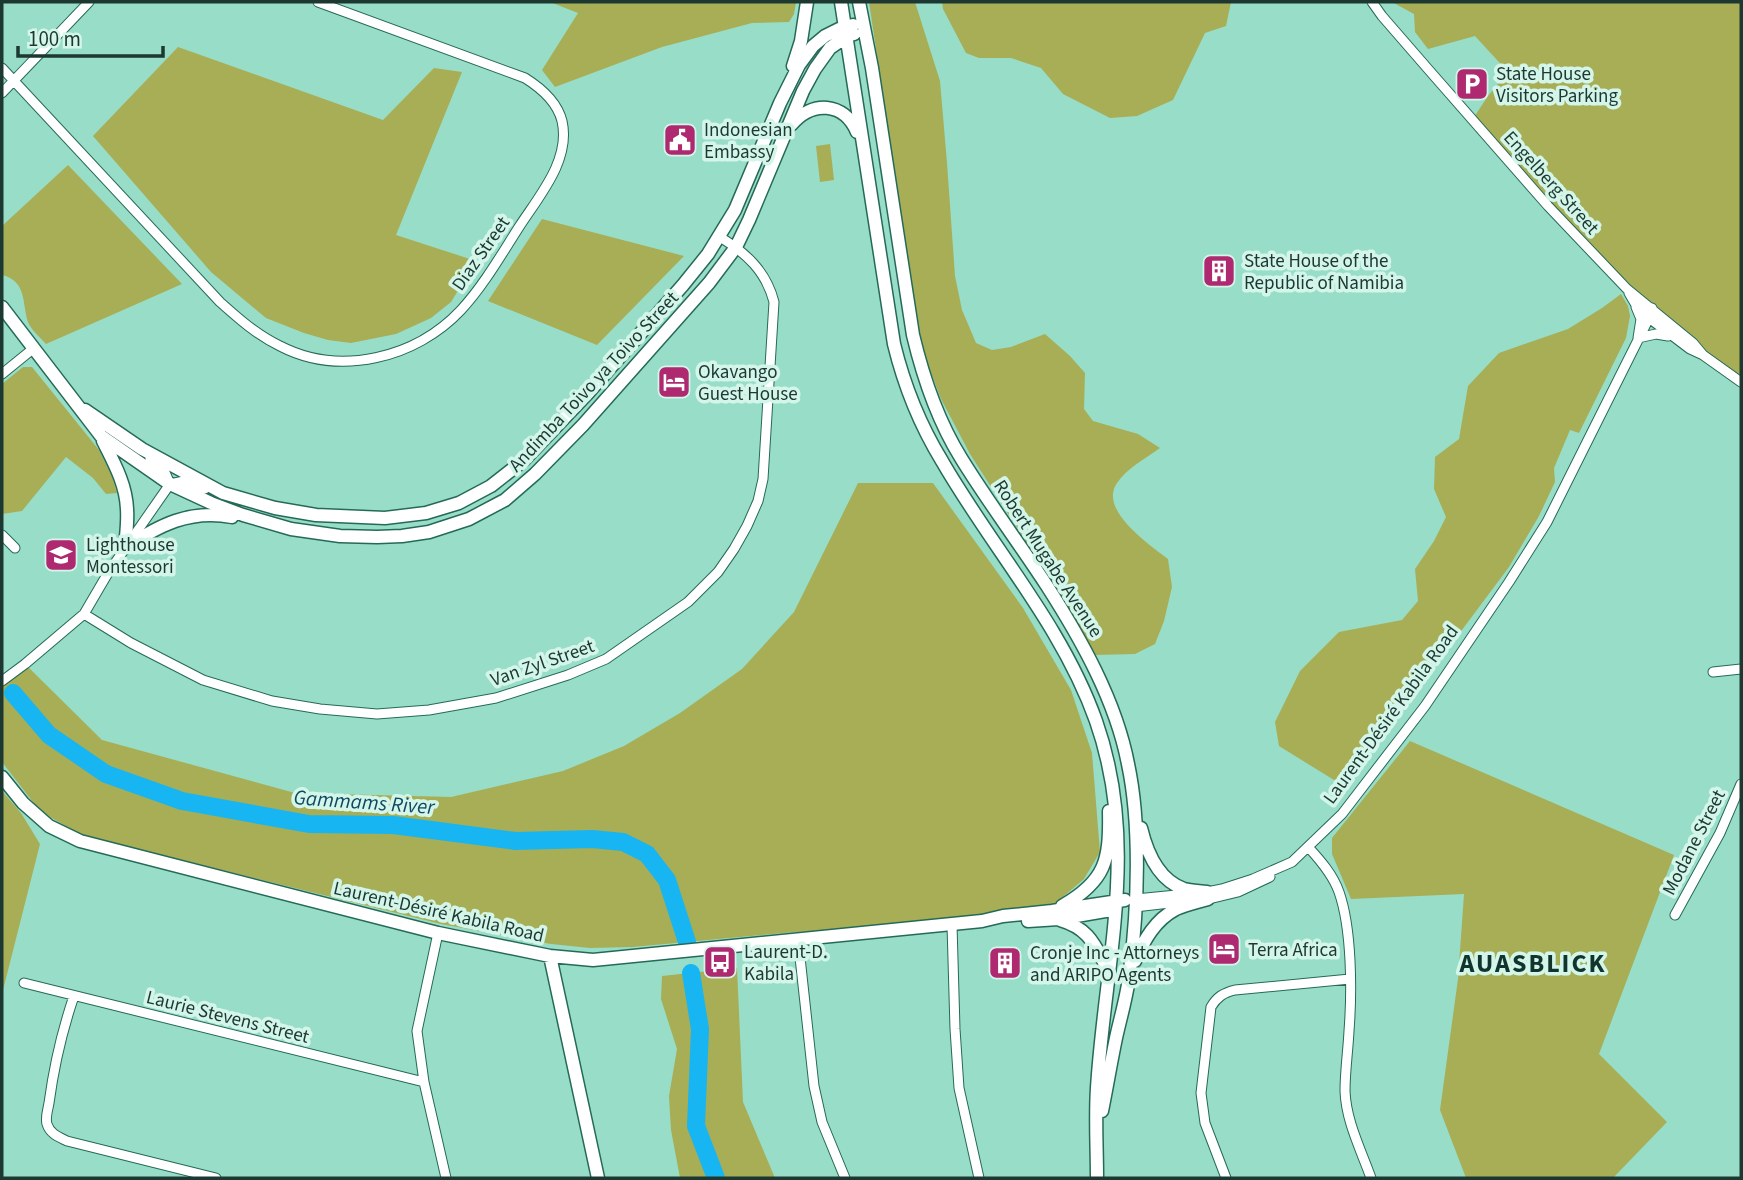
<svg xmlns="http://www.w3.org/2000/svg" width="1743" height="1180" viewBox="0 0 1743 1180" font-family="'Source Sans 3',sans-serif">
<rect width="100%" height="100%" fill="#98ddc7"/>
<path fill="#a7ae55" d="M550,2H796L794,14L789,22L752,23L662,47L555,87L542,70L578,13Z
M869,2H915L940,81L947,163L955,276L962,310L976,343L992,350L1011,347L1045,334L1070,356L1085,373L1084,409L1093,421L1138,434L1160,448C1145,459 1127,468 1117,483C1098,510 1150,545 1168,559L1172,587L1164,621L1155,644L1135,654L1095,655L1071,612L970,454L941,399L926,360L916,317Z
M942,2H1231L1226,26L1205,33L1173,100L1137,116L1110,118L1063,94L1041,68L1011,58H979L966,53L943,9Z
M1392,2H1741V382L1627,289L1474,117L1488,96L1508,72L1475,36L1428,49L1415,32L1414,14Z
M178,47L383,120L434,68L462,72L396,235L476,261L451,302L431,318L396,334L351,343L328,340L304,333L266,318L211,272L93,136Z
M830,144L834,180L820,182L816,146Z
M68,165L182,284L46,344C41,338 31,330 28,322C22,303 27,281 2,275V226Z
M542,219L684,256L597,345L488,301Z
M1621,294L1628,306L1630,316L1626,338L1579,433L1570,430L1554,468L1555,482L1539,516L1509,567L1364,761L1349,778L1334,780L1279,746L1275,722L1300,671L1339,632L1402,620L1418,601L1415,569L1434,541L1446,517L1434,489L1435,457L1459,439L1468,386L1499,353L1568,329L1602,308Z
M23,367H32L99,450L112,476L117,493L106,494L93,478L66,457L22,511L2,514V384Z
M858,483H933L1023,608L1071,690L1092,753L1100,852L1084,879L1051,907L952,925L795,932L633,947L590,948L551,944L441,924L104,841L78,833L50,817L36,806L2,762V681L25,664L102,740L295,793L451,797L563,771L624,746L680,713L742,669L794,612Z
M1410,741L1674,855L1599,1054L1667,1122L1613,1178H1466L1440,1110L1458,979L1464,894L1351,899L1332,854V838Z
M3,792L21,813L40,844L2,994Z
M737,968L743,1102L775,1178H680L671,1130L669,1096L677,1049L661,999L662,976Z"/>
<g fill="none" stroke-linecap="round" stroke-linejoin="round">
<path stroke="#18b5f3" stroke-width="18" d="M13,693L49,735L106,774L182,801L309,824L393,825L516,841L592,839L623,842L647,854L667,880L687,942
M691,973L700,1029L696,1126L716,1178"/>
<defs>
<path id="street" d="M1372,2L1382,16L1428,69L1548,206L1627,289L1693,343L1703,355
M2,68L220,302C239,319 257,335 280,346C340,377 416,358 461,310C484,285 501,255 519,227C539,196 571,160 562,121C557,101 541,88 525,78L318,2
M2,93L89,2
M1629,293L1636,305L1649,318L1690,349L1703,355L1741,382
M1636,307L1641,319L1638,338L1656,334L1668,336
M2,374L34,348
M150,459L164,470L170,484
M170,484L184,481L205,489
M2,535L15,548
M84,614L131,643L203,680L272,701L320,709L377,714L429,710L496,698L568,675L606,659L688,602L718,572L734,549L747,526L758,501L763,479L774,302C766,271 746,253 720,237
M1713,672L1741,669
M2,681L25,664L84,614L108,573L170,484
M1309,848C1321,861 1333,875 1339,892C1352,929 1352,992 1349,1031C1348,1051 1345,1071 1345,1091C1346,1121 1361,1150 1371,1178
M1136,899L1207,892L1222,889L1253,879L1292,862L1342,814L1425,706L1509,582L1547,522L1649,318L1652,308
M1205,900L1238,892L1270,877
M1135,907L1187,901
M1675,915L1720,833L1741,784
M952,925L955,1029L959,1088L979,1178
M438,933L417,1031L424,1082L446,1178
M798,939L814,1086L822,1122L845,1178
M24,983L424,1082
M74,996C62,1031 54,1066 49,1103C48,1109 45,1118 47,1124C50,1134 59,1137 67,1141L216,1178
M1226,1178L1205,1123L1201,1093L1211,1007C1217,997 1223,993 1235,990L1350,979"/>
<path id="secondary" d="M841,2L894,344C904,385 920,425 942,461C992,548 1062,625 1096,721C1140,846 1105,961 1097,1088C1095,1118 1097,1148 1097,1178
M859,2L872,68L913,335C923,377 938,421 961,458C988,502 1019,543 1047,586C1081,639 1116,701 1128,764C1141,825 1138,908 1130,970C1128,993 1121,1015 1116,1038C1111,1062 1107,1086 1102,1111
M793,66L801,41L807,2
M791,125C812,100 844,102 857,132
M2,307L101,436L170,484L211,503L243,515L291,529L340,536L377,537L402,536L429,532L469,519L505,500L535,474L583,425L709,283L736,247L749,220L803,91L815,69L830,48L847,36L854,34
M85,410L142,449L223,493L275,508L316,515L385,518L426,513L459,503L491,486L524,460L588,393L683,285L708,254L735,210L780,103L799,65L813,46L825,36L839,29L853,25
M103,441C114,463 126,484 127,509C128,522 126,535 125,548
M125,548C159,525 190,509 232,517
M2,777L23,803L49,826L80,841L438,933L550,956L593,960L982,921L1003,916L1052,911L1125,900
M1141,828C1147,853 1158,880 1184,889C1191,891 1200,891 1207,892
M1062,906C1106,881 1110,860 1109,811
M1060,920C1091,929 1095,947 1110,973
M1028,921L1059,919L1111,910
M550,956L598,1178
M1135,961C1144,940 1155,920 1176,909C1185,905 1198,902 1208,899"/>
</defs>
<use href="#street" stroke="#256a58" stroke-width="11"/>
<use href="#secondary" stroke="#256a58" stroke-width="15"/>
<use href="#street" stroke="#fff" stroke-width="9"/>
<use href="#secondary" stroke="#fff" stroke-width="12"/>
</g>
<defs>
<symbol id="parking-square" viewBox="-11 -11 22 22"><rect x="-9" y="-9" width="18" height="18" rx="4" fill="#ae2970" stroke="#d4f6ea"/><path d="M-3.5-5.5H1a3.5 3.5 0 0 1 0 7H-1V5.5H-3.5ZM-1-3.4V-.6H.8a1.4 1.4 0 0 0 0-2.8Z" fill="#fff"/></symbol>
<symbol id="civic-square" viewBox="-11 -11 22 22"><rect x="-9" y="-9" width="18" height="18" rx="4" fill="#ae2970" stroke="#d4f6ea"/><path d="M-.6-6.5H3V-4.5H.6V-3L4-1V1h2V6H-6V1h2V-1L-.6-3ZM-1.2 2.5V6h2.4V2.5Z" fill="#fff"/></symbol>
<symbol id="building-square" viewBox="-11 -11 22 22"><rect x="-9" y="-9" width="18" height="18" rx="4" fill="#ae2970" stroke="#d4f6ea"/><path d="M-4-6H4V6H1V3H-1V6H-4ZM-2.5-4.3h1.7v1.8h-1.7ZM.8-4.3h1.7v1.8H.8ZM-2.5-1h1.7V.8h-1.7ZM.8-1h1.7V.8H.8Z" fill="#fff"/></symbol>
<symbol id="hotel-square" viewBox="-11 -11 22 22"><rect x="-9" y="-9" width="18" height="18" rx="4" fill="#ae2970" stroke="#d4f6ea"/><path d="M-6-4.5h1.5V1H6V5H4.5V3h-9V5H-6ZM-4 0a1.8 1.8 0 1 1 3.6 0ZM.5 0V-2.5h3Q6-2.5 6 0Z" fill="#fff"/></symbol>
<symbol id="school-square" viewBox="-11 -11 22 22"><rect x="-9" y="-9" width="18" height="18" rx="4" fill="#ae2970" stroke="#d4f6ea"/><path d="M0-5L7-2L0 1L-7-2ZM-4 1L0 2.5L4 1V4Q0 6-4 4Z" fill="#fff"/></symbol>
<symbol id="bus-square" viewBox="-11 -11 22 22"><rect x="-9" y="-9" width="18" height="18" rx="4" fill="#ae2970" stroke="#d4f6ea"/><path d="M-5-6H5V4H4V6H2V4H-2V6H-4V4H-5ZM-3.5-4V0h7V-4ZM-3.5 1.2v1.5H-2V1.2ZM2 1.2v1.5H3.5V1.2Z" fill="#fff"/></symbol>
</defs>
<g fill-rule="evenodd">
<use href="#parking-square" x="1453" y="65" width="38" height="38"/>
<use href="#civic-square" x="661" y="121" width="38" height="38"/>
<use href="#building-square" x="1200" y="252" width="38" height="38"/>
<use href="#hotel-square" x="655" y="363" width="38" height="38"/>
<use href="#school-square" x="42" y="536" width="38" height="38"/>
<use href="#hotel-square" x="1205" y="930" width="38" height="38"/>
<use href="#bus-square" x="701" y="943" width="38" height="38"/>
<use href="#building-square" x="986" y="944" width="38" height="38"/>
</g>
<g text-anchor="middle" stroke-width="7" stroke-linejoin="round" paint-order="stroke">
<g font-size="19" fill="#1c3830" stroke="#d4f6ea" text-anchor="start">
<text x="1496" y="80">State House<tspan x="1496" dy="22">Visitors Parking</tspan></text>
<text x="704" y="136">Indonesian<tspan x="704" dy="22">Embassy</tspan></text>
<text x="1244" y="267">State House of the<tspan x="1244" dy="22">Republic of Namibia</tspan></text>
<text x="698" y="378">Okavango<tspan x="698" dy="22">Guest House</tspan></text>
<text x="86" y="551">Lighthouse<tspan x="86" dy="22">Montessori</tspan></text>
<text x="1248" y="956">Terra Africa</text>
<text x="744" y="958">Laurent-D.<tspan x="744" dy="22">Kabila</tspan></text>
<text x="1030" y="959">Cronje Inc - Attorneys<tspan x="1030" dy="22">and ARIPO Agents</tspan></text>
</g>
<g font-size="19" fill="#1c3830" stroke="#d4f6ea">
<text transform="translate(1552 182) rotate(48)" y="7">Engelberg Street</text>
<text transform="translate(480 253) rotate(-55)" y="7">Diaz Street</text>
<text transform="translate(593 381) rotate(-47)" y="7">Andimba Toivo ya Toivo Street</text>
<text transform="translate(1049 558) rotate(57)" y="7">Robert Mugabe Avenue</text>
<text transform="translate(542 662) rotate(-19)" y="7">Van Zyl Street</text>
<text transform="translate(1390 714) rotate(-54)" y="7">Laurent-Désiré Kabila Road</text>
<text transform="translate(1693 842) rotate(-63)" y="7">Modane Street</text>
<text transform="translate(439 911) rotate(13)" y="7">Laurent-Désiré Kabila Road</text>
<text transform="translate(228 1016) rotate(14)" y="7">Laurie Stevens Street</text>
</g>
<g font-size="21" font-style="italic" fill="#0f4861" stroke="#d4f6ea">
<text transform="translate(364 802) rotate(4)" y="7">Gammams River</text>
</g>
<g font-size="26" font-weight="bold" letter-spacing="2" fill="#11352c" stroke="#d4f6ea">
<text x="1533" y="972">AUASBLICK</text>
</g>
</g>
<rect width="1743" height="1180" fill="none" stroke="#1c3830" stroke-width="7"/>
<path d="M18 46v10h145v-10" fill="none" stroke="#1c3830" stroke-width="3.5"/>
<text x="28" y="46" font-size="21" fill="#1c3830" stroke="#d4f6ea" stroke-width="5" paint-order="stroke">100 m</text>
</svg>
